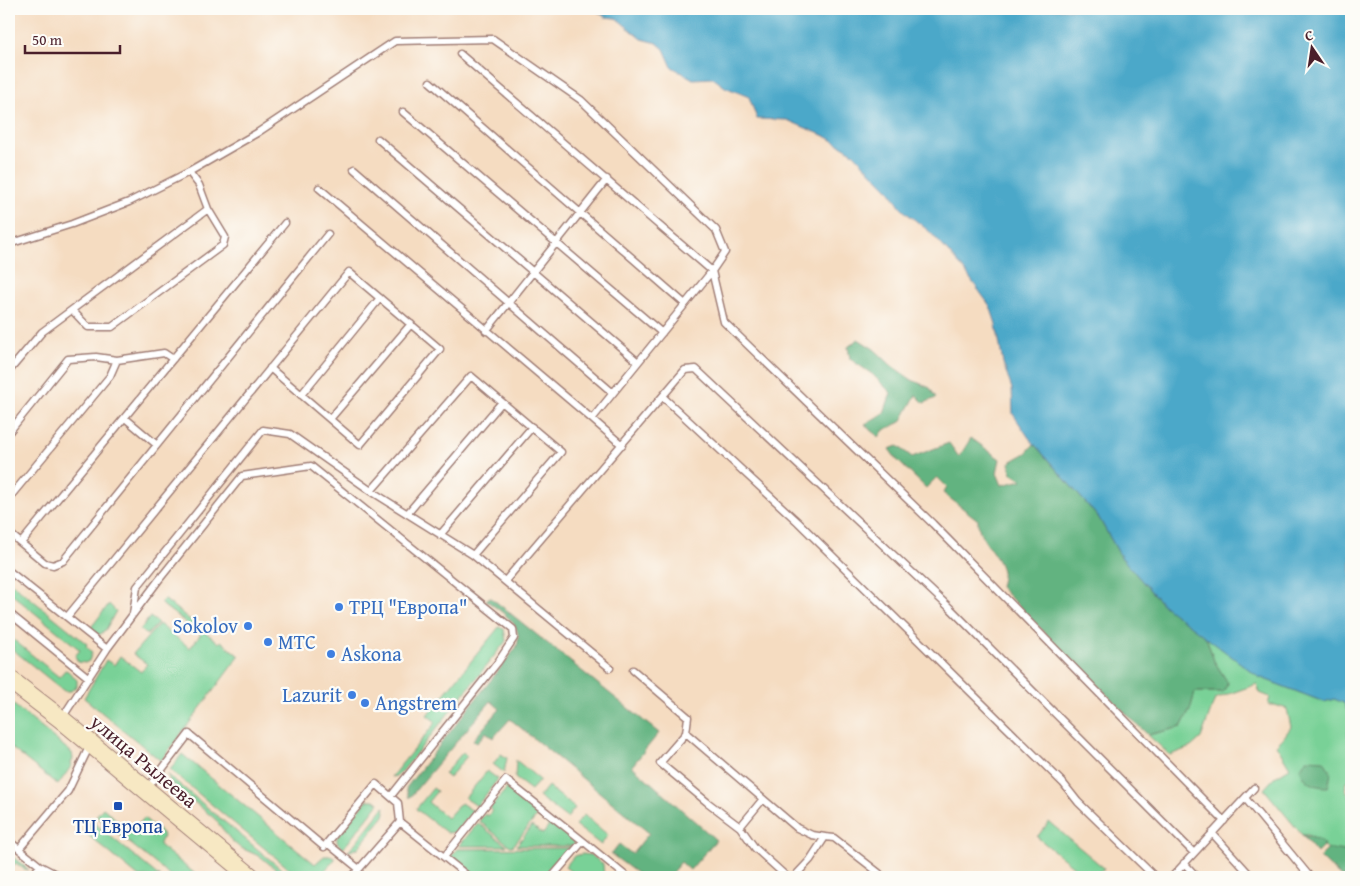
<svg xmlns="http://www.w3.org/2000/svg" width="1360" height="886" viewBox="0 0 1360 886" font-family="'Gentium Book Plus',serif">
<rect width="100%" height="100%" fill="#fdfcf7"/>
<filter id="ink" filterUnits="userSpaceOnUse"><feTurbulence type="fractalNoise" baseFrequency=".02" numOctaves="2"/><feDisplacementMap in="SourceGraphic" scale="10" xChannelSelector="R" yChannelSelector="G"/><feConvolveMatrix kernelMatrix="1 2 1 2 8 2 1 2 1" color-interpolation-filters="sRGB"/></filter>
<filter id="wash" filterUnits="userSpaceOnUse"><feTurbulence type="fractalNoise" baseFrequency=".0096" numOctaves="4" result="noise"/><feDisplacementMap in="SourceGraphic" scale="20" xChannelSelector="R" yChannelSelector="G"/><feGaussianBlur stdDeviation="1.12" result="paint"/><feColorMatrix in="noise" values="0 0 0 0 0 0 0 0 0 0 0 0 0 0 0 0 0 1.4 0 .05"/><feComposite in="paint" operator="in"/></filter>
<g filter="url(#wash)">
<rect width="100%" height="100%" fill="#f5dcc1"/>
<path fill="#79d197" stroke="#627861" d="M9,581L87,644L86,646L92,652L89,661L85,663L78,662L75,656L80,650L9,592Z
M164,599L219,643L221,641L239,656L161,761L84,698L106,660L114,665L120,656L141,672L147,664L133,654L159,624L190,648L201,634L160,603Z
M109,604L116,611L105,631L99,635L89,630Z
M150,617L158,623L147,635L140,630Z
M499,627L504,629L506,641L401,773L396,776L391,777L436,722L427,715Z
M9,636L59,677L65,670L68,671L77,680V686L71,691H64L12,649L14,647L9,642Z
M1206,637L1259,677L1324,702L1334,699L1344,703L1349,715L1348,736L1351,740V781H1347L1345,788L1351,798V852C1343,851 1330,852 1323,847V843L1308,835H1302L1264,789L1275,777L1290,768L1276,745L1284,737L1291,727L1287,709L1275,705H1268L1270,697L1260,693L1257,684L1215,699L1201,738L1191,747L1170,755L1148,735L1181,727L1190,710L1195,692H1223L1228,683L1214,661Z
M9,701L72,753L73,759L71,763L72,765L58,785L9,746Z
M463,752L467,756L449,778L444,774Z
M182,754L315,864L324,856H331L335,859L319,877H299L170,770Z
M501,754L507,758L504,773L493,764Z
M516,760L540,780L531,790L515,778Z
M487,771L498,779L477,806L465,798Z
M167,774L291,877H285L261,857L239,847L230,839L215,819L171,783Z
M548,786L575,808L567,818L539,797Z
M508,787L540,812L513,846H510L479,821L485,814L488,816L492,810L490,808Z
M433,788L437,791L428,802L447,818L461,803L473,811L459,828L455,832L447,833L416,809Z
M367,800H375L379,803L343,849L337,842V837Z
M384,807L385,812L384,816L358,848L348,852Z
M103,808C114,816 120,825 131,833L144,818L162,833L163,837L159,845L199,877H172L96,816Z
M542,814L573,840L574,843L573,846H516L532,826L543,834L549,826L539,818Z
M584,815L608,835L601,845L575,825Z
M92,821L160,877H139L83,831Z
M1049,822L1104,868L1096,877H1086L1037,837Z
M478,823L507,846H459Z
M571,848L547,877H474L450,857L457,849Z
M9,854L29,870L24,869L16,863L9,870Z
M582,854L591,855L603,864L604,877H578L565,867L574,856Z"/>
<path fill="#62b380" stroke="#566956" d="M858,339L874,349L892,366L912,380L930,388L936,398L924,403L916,395L901,422L884,430L879,437L870,430L865,424L884,413L891,393L872,374L850,359L848,347Z
M971,438L1000,459L997,473L1002,485L1022,480L1011,473L1010,462L1026,453L1034,444L1099,518L1121,557L1162,604L1206,637L1214,661L1228,683L1223,692H1195L1190,710L1181,727L1148,735L1068,657L1000,587C1001,582 1003,575 1002,571C998,553 977,539 978,520L943,493L947,487L937,477L926,488L897,460L889,449L898,446L912,457L949,443L959,457Z
M490,597L659,733L632,766L716,840L690,870L681,862L668,877H642L611,854L619,844L632,854L649,833L510,719L493,738L486,732L477,743L473,740L500,709L491,701L409,798L406,788L516,648C526,625 502,613 486,600Z
M1307,759L1324,760L1331,773L1328,787C1313,787 1305,782 1300,769Z
M1302,835L1317,839L1323,843V847L1317,853Z
M1331,849L1351,852V877H1341L1320,857L1327,850Z"/>
<path fill="#4ba8c9" stroke="#4a647a" d="M594,9H1351V740L1348,736L1349,715L1344,703L1334,699L1324,702L1259,677L1164,606L1121,557L1099,518L1029,438L1013,414L1012,389L1003,363L996,324L990,306L961,266L930,232L904,211L888,189L852,152L827,137L787,120L757,119L749,97L725,87L713,78L693,79L672,67L664,49L657,43L642,39L616,18L605,17Z"/>
</g>
<g filter="url(#ink)">
<g fill="none" stroke-linecap="round" stroke-linejoin="round">
<defs>
<path id="lane" d="M430,82L685,304
M403,112L662,333
M378,139L638,362
M354,169L613,393
M319,188L592,419L712,271L460,54
M9,244L72,224L129,202L189,172L257,133L395,41L493,39L581,100L716,230L725,252L712,271L724,322L933,524L1224,821
M72,310L88,327H112L223,245L225,237L208,209
M486,331L607,179
M117,360L164,353L173,359
M9,371L42,332L208,209L199,185L189,172
M301,395L380,298
M663,397L798,522L1063,783L1078,802L1155,877
M125,418L157,445
M330,419L411,324
M592,419L622,445
M9,432L68,359L96,357L117,360L110,376L9,498
M371,491L471,376L561,452L473,555
M407,514L502,402
M9,533L45,563L53,565L63,561L328,234
M440,535L532,427
M21,543L285,223
M9,571L107,649
M505,581L685,370L696,369L951,609L1194,853
M9,613L89,678
M133,614L137,587L263,430L290,434L371,491L473,555L610,668
M67,617L349,272L440,349L360,445L270,368
M633,670L688,717L686,733L660,763L707,802L740,827L755,848L787,877
M62,718L107,649L158,581L242,476L311,466L513,629L514,638L498,662L391,796
M686,733L797,828L812,835L825,837
M147,789L189,734L324,847L327,843
M1245,798L1310,877
M740,827L763,799
M1212,833L1252,877
M9,841L40,866L61,877
M19,849L68,791L90,745
M444,857L506,780L583,841
M1184,863L1197,877
M359,869L327,843L376,784L398,803L400,822
M31,877L40,866
M352,877L400,822L469,877
M552,877L583,841L627,877
M794,877L810,860L825,837L834,838L879,873L882,877
M1172,877L1254,788"/>
<path id="secondary" d="M9,679L61,719L251,877"/>
</defs>
<use href="#lane" stroke="#a07e76" stroke-width="9"/>
<use href="#secondary" stroke="#a07e76" stroke-width="20"/>
<use href="#lane" stroke="#fff" stroke-width="6"/>
<use href="#secondary" stroke="#f7e8c3" stroke-width="18"/>
</g>
</g>
<g fill="#3f7fe0" stroke="#fdfcf7" stroke-width="2">
<circle cx="339" cy="607" r="5"/>
<circle cx="248" cy="626" r="5"/>
<circle cx="268" cy="642" r="5"/>
<circle cx="331" cy="654" r="5"/>
<circle cx="352" cy="695" r="5"/>
<circle cx="365" cy="703" r="5"/>
</g>
<rect fill="#1a4fb4" stroke="#fdfcf7" stroke-width="2" x="113" y="801" width="10" height="10" rx="2.5"/>
<g text-anchor="middle" stroke-width="4.5" stroke-linejoin="round" paint-order="stroke">
<g font-size="20" fill="#366cbe" stroke="#fdfcf7" text-anchor="start">
<text x="349" y="614">ТРЦ "Европа"</text>
<text x="238" y="633" text-anchor="end">Sokolov</text>
<text x="278" y="649">МТС</text>
<text x="341" y="661">Askona</text>
<text x="342" y="702" text-anchor="end">Lazurit</text>
<text x="375" y="710">Angstrem</text>
</g>
<g font-size="20" fill="#4a1f2b" stroke="#fdfcf7">
<text transform="translate(144 761) rotate(40)" y="7">улица Рылеева</text>
</g>
<g font-size="20" fill="#164399" stroke="#fdfcf7">
<text x="118" y="833">ТЦ Европа</text>
</g>
</g>
<rect width="1360" height="886" fill="none" stroke="#fdfcf7" stroke-width="30"/>
<g transform="translate(1312 48) rotate(347)" stroke="#fdfcf7" stroke-width="4" paint-order="stroke">
<path d="M0-4L9 19L0 12L-9 19Z" fill="#4a1f2b"/>
<text y="-8" font-size="14" font-weight="bold" text-anchor="middle" fill="#4a1f2b">С</text>
</g>
<path d="M25 45v8h95v-8" fill="none" stroke="#4a1f2b" stroke-width="2.5"/>
<text x="32" y="45" font-size="15" fill="#4a1f2b" stroke="#fdfcf7" stroke-width="4" paint-order="stroke">50 m</text>
</svg>
